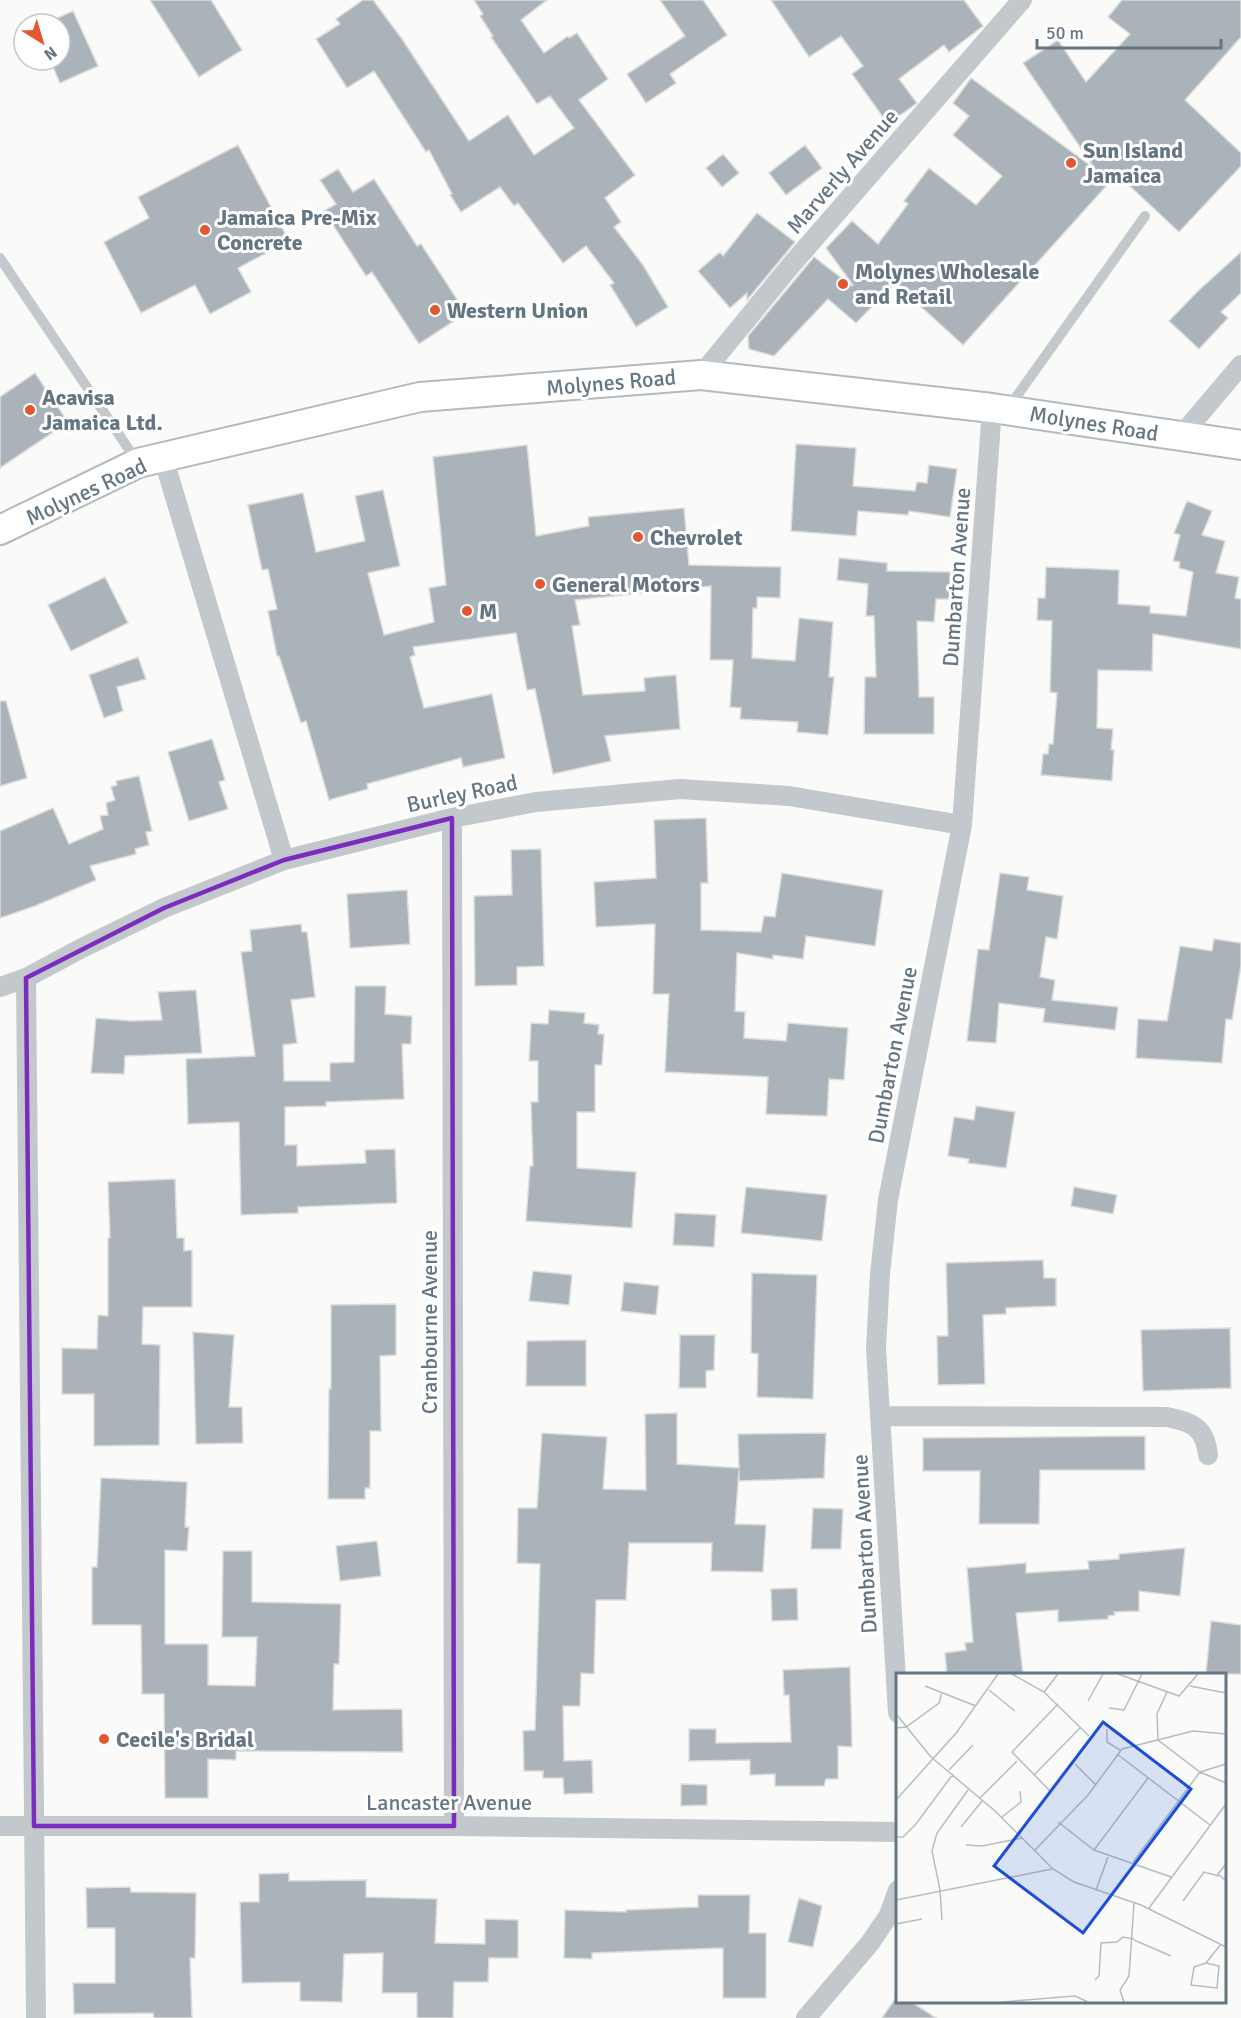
<svg xmlns="http://www.w3.org/2000/svg" width="1241" height="2018" viewBox="0 0 1241 2018" font-family="Signika,sans-serif">
<rect width="100%" height="100%" fill="#fafaf8"/>
<path fill="#aab3b9" stroke="#dcdcda" stroke-width="1.5" d="M150,0H211L242,50L199,77Z
M363,0H373L402,39L469,141L508,115L534,155L574,128L550,96L537,104L491,37L493,36L480,16L483,14L474,0H547L521,20L544,53L568,36L569,38L577,33L608,79L579,100L635,175L605,198L621,222L614,227L643,265L668,307L636,327L610,285L614,283L586,246L563,263L518,203L514,206L500,187L461,212L450,195L452,194L429,150L426,152L374,71L347,88L316,39L340,24L336,19Z
M660,0H703L727,35L670,74L676,83L646,103L627,74L685,36Z
M771,0H964L983,26L949,52L944,45L899,79L917,103L888,124L852,74L863,66L841,36L809,57Z
M1122,0H1241V37L1185,100L1241,153V166L1179,232L1117,174L963,345L895,283L856,323L828,299L774,356L749,349L748,336L814,257L852,286L853,285L826,248L852,221L878,244L908,204L904,201L929,168L976,205L1002,176L953,135L969,116L953,103L971,78L1095,169L1023,63L1058,40L1086,82L1130,34L1108,17Z
M73,11L98,66L60,83L50,60H60V24H44Z
M238,145L289,241L238,268L251,292L210,314L195,285L141,313L104,242L149,218L138,197Z
M805,145L822,168L786,195L769,173Z
M723,154L739,173L722,187L706,168Z
M338,169L353,192L374,179L417,246L421,244L466,313L419,344L372,272L366,276L324,211L336,204L320,180Z
M757,213L795,242L747,300V293L730,308L698,271L720,252L723,256Z
M1241,252V293L1221,312L1228,318L1199,349L1169,321L1198,291Z
M35,373L68,422L0,468V397Z
M796,444L856,448L853,486L915,491L917,482L927,483L929,465L957,469L950,517L909,511L908,515L858,511L856,536L791,531Z
M527,445L536,536L589,526L588,517L684,508L689,565L781,567L780,598L757,597V608H753L752,658L795,661L799,618L833,622L829,677H834L828,735L797,732L798,722L740,719L741,708L730,707L733,660H710L711,586L575,600L580,625L572,626L583,695L645,691L644,678L676,675L680,729L605,736L611,761L553,774L535,689L527,690L516,633L413,647L415,655L410,657L424,708L492,694L505,758L463,767L461,758L367,784L368,789L329,800L306,721L301,723L279,656H277L268,611L277,609L268,569L262,570L248,505L303,493L316,552L365,541L355,496L383,490L400,566L368,573L384,635L434,622L429,588L446,585L433,457Z
M1187,501L1212,511L1202,535L1225,541L1216,573L1239,577L1235,598L1241,599V649L1153,634L1152,671L1098,670L1097,728L1113,729L1111,750H1114L1112,781L1041,775L1043,754H1048L1049,744H1053L1057,693L1050,692L1052,621L1037,620L1038,598H1045L1046,567L1119,570L1118,604L1150,606V613L1186,616L1193,572L1179,568L1180,562L1173,561L1180,535L1174,533Z
M839,558L887,563V571L950,572V599H936L934,622L917,621L919,697H934V734H864L865,677H876L874,616H866L868,584L837,580Z
M105,577L128,623L71,651L48,605Z
M138,657L146,679L117,687L123,711L104,718L89,675Z
M0,701H6L27,778L0,786Z
M212,739L225,780L219,782L228,809L189,821L168,752Z
M139,776L152,831L146,832L149,845L135,849L136,854L90,866L96,880L35,906L0,918V831L53,808L69,844L103,829L100,816L108,815L106,803L115,800L111,787L117,785L116,781Z
M706,818L708,883H701V930L761,932L764,916L775,917L782,873L883,890L875,946L806,936L803,959L773,955V959L737,953L735,1011L745,1012L744,1038L786,1041L788,1023L848,1028L844,1080L829,1079L827,1116L766,1114L768,1077L665,1072L669,994H653L655,924L596,927L594,882L656,878L654,820Z
M541,849L544,966L517,967V985L475,986L474,896L512,895L511,850Z
M1000,873L1029,877L1027,890L1063,896L1057,939L1046,937L1040,977L1055,980L1052,1000L1118,1007L1115,1030L1043,1022L1045,1009L999,1003L996,1043L967,1041L978,949L989,950Z
M407,890L410,944L350,948L347,894Z
M301,924L302,932H307L315,997L291,1000L297,1043L283,1045L284,1081H330V1063L354,1062L355,986H386L385,1014L412,1016L411,1044H402L404,1099L326,1102V1106L285,1107V1145H297V1166L366,1163L365,1150L395,1149L397,1203L298,1207V1213L241,1215L239,1122L188,1124L186,1059L255,1056L241,952L252,951L250,930Z
M1214,939L1241,943V965L1232,1020L1226,1019L1222,1063L1136,1058L1138,1019L1167,1021L1180,946L1212,951Z
M196,990L202,1053L125,1056L124,1074L91,1073L96,1018L132,1021L162,1020L158,992Z
M549,1010L585,1013L584,1023L599,1025L598,1034H604L602,1065H595V1112H577V1168L636,1172L632,1228L526,1221L530,1166H533L531,1102H538V1061H529L531,1023L548,1024Z
M976,1106L1015,1112L1006,1168L968,1163L969,1159L948,1156L954,1117L974,1120Z
M175,1179L177,1238H184V1251L192,1250V1307H143L142,1344L160,1345L159,1445L94,1446V1394H62V1348L97,1349L98,1315L108,1316V1238H110L108,1182Z
M746,1187L827,1195L822,1241L741,1233Z
M1074,1187L1117,1195L1113,1214L1071,1206Z
M675,1213L716,1215L714,1247L673,1245Z
M1043,1260L1044,1278H1056V1306L1006,1308V1314L983,1315L985,1384L938,1385L937,1336H948L946,1263Z
M533,1271L572,1275L569,1305L529,1301Z
M752,1273L817,1275L813,1399L757,1397L758,1354L751,1353Z
M624,1282L659,1286L656,1315L621,1311Z
M396,1304V1355L380,1356L381,1431H370V1488H365V1499H328L329,1389H331V1305Z
M1230,1328L1231,1388L1143,1391L1141,1330Z
M193,1332L234,1335L229,1407H242L243,1443L196,1444Z
M680,1335H715L714,1370L706,1371V1388H679Z
M586,1340V1386H526L527,1341Z
M677,1413V1464L739,1468L738,1434L826,1433L824,1478L739,1481V1470L735,1524L766,1525L763,1572L711,1571L712,1543H629L626,1600H596L594,1674L581,1673L580,1706H563L564,1761L592,1760L593,1793L564,1794L563,1778H543V1771H524L523,1731L535,1730L540,1564L517,1563L518,1508H537L542,1433L607,1437L603,1489L646,1490L645,1414Z
M1145,1436V1470H1040L1039,1524H979L980,1471H923V1438Z
M101,1478L187,1482L185,1527H189L187,1551L165,1550V1644H208V1685L255,1686L257,1637H222L223,1551H252V1602L341,1604L339,1664H334L333,1710L402,1709L403,1752L236,1751V1760L208,1759V1798H165L164,1694H142L141,1625H92V1567H97Z
M813,1508L843,1509L841,1549H811Z
M377,1541L381,1576L340,1581L336,1546Z
M1185,1548L1180,1596L1139,1591V1611L1114,1612L1115,1615L1108,1616V1619L1058,1622V1610L1016,1613L1023,1674H947L945,1653L966,1650L965,1643L973,1642L967,1568L1026,1563V1573L1089,1569L1088,1561L1119,1559V1554Z
M797,1588L798,1620L772,1621L771,1589Z
M1211,1621L1241,1625V1674H1206Z
M850,1667L852,1747L838,1746V1779H826L824,1786H775V1774L750,1775V1760L689,1761V1729H716V1743L791,1742L789,1695H784L783,1670Z
M681,1784L707,1785V1805L681,1806Z
M289,1873V1881L366,1880V1897L437,1899L435,1943L485,1944V1919L518,1920V1958H489L488,1982H454L453,2018H417V1993H382L383,1953L344,1954L342,2002L300,2001V1982L242,1983L240,1902H259V1874Z
M130,1887L131,1892L196,1893L195,1958H190L192,2018H154L153,2013L74,2014L73,1983H115V1928H87L86,1888Z
M698,1895H750L749,1933H766V1998H723V1948L592,1953V1959L564,1958L565,1910L626,1912V1910L698,1907Z
M799,1898L822,1906L813,1947L788,1942Z
M897,1996V2001H910L936,2018H882Z"/>
<g fill="none" stroke-linecap="round" stroke-linejoin="round">
<defs>
<path id="secondary" d="M0,530L138,463L420,397L701,375L992,408L1241,445"/>
</defs>
<use href="#secondary" stroke="#b3babf" stroke-width="32"/>
<path stroke="#c3c8cc" stroke-width="10" d="M0,258L138,463
M1009,407L1145,216"/>
<path stroke="#c3c8cc" stroke-width="20" d="M701,375L792,264L1022,0
M1181,436L1241,365
M163,457L284,860
M452,818L454,1826
M26,978L36,2018
M0,987L26,978L80,949L164,908L284,860L452,818L536,802L680,789L789,796L962,825
M880,1416L1167,1417C1192,1422 1205,1427 1208,1455
M898,1713L876,1348L880,1274L888,1200L962,825L992,408
M0,1826H454L898,1832
M806,2018L870,1943L889,1915L898,1890"/>
<use href="#secondary" stroke="#fff" stroke-width="28"/>
</g>
<path fill="none" stroke="#7b2cbf" stroke-width="4.5" stroke-linejoin="round" d="M452,818L454,1826H34L26,978L164,908L284,860Z"/>
<g fill="#e4572e" stroke="#fff" stroke-width="2">
<circle cx="1071" cy="163" r="6"/>
<circle cx="205" cy="230" r="6"/>
<circle cx="843" cy="284" r="6"/>
<circle cx="435" cy="310" r="6"/>
<circle cx="30" cy="410" r="6"/>
<circle cx="638" cy="537" r="6"/>
<circle cx="540" cy="584" r="6"/>
<circle cx="467" cy="611" r="6"/>
<circle cx="104" cy="1739" r="6"/>
</g>
<g text-anchor="middle" stroke-width="6" stroke-linejoin="round" paint-order="stroke">
<g font-size="22" font-weight="bold" fill="#657683" stroke="#fff" text-anchor="start">
<text x="1083" y="158">Sun Island<tspan x="1083" dy="25">Jamaica</tspan></text>
<text x="217" y="225">Jamaica Pre-Mix<tspan x="217" dy="25">Concrete</tspan></text>
<text x="855" y="279">Molynes Wholesale<tspan x="855" dy="25">and Retail</tspan></text>
<text x="447" y="318">Western Union</text>
<text x="42" y="405">Acavisa<tspan x="42" dy="25">Jamaica Ltd.</tspan></text>
<text x="650" y="545">Chevrolet</text>
<text x="552" y="592">General Motors</text>
<text x="479" y="619">M</text>
<text x="116" y="1747">Cecile's Bridal</text>
</g>
<g font-size="22" fill="#657683" stroke="#fff">
<text transform="translate(842 171) rotate(-49)" y="8">Marverly Avenue</text>
<text transform="translate(611 382) rotate(-5)" y="8">Molynes Road</text>
<text transform="translate(1094 423) rotate(9)" y="8">Molynes Road</text>
<text transform="translate(86 491) rotate(-25)" y="8">Molynes Road</text>
<text transform="translate(956 577) rotate(-86)" y="8">Dumbarton Avenue</text>
<text transform="translate(462 793) rotate(-12)" y="8">Burley Road</text>
<text transform="translate(892 1055) rotate(-79)" y="8">Dumbarton Avenue</text>
<text transform="translate(429 1322) rotate(-90)" y="8">Cranbourne Avenue</text>
<text transform="translate(864 1544) rotate(-93)" y="8">Dumbarton Avenue</text>
<text x="449" y="1810">Lancaster Avenue</text>
</g>
</g>
<g transform="translate(896 1673)">
<rect width="330" height="330" fill="#fafaf8"/>
<path fill="none" stroke="#b5bdc2" stroke-width="1.5" d="M116,1L148,19L193,63M222,1L283,23L302,1M29,13L80,33M294,13L330,20M93,17L119,38M148,19L162,1M271,19L261,41L262,67L304,99L330,110M192,28L207,1M213,35L228,37L246,1M0,41L35,84L99,138L157,196L178,209L245,232L330,274M0,55L10,54L43,30L46,19M211,56V69L224,77M221,81L314,152M179,91L200,112M53,97L77,72M138,102L185,54M154,118L116,79L162,31M84,125L121,88M0,127L61,59L102,1M106,144L125,129L124,118M162,149L198,177L275,204M65,154L87,127M0,164H7L20,151L57,101M70,172L86,173L126,165M198,177L252,105M138,178L192,122L226,76L297,58L330,61M237,189L304,99L330,91M330,191L322,201L330,208M200,217L212,184M0,227L156,196M287,228L308,199L323,203M253,235L330,131M46,247L44,217L36,178L41,160L72,117M0,251L26,246M238,267L275,283M310,290L298,294L295,312L321,315L323,293L310,290L325,271M199,307L203,303L205,270L221,269L227,264L238,266M106,329L179,323L192,329M228,329L224,317L233,303L238,230"/>
<path fill="#1d4ed8" fill-opacity="0.15" stroke="#1d4ed8" stroke-width="3" d="M207,49L295,116L187,260L98,193Z"/>
<rect width="330" height="330" fill="none" stroke="#657683" stroke-width="3"/>
</g>
<g transform="translate(42 42) rotate(143)"><circle r="28" fill="#ffffff" stroke="#c1c8cd" stroke-width="1.5"/>
<path d="M0-4.5L10 22L0 15L-10 22Z" fill="#e4572e"/>
<text y="-9" font-size="16" font-weight="bold" text-anchor="middle" fill="#657683">N</text>
</g>
<path d="M1037 39v9h184v-9" fill="none" stroke="#657683" stroke-width="3"/>
<text x="1046" y="39" font-size="18" fill="#657683" stroke="#ffffff" stroke-width="4.5" paint-order="stroke">50 m</text>
</svg>
